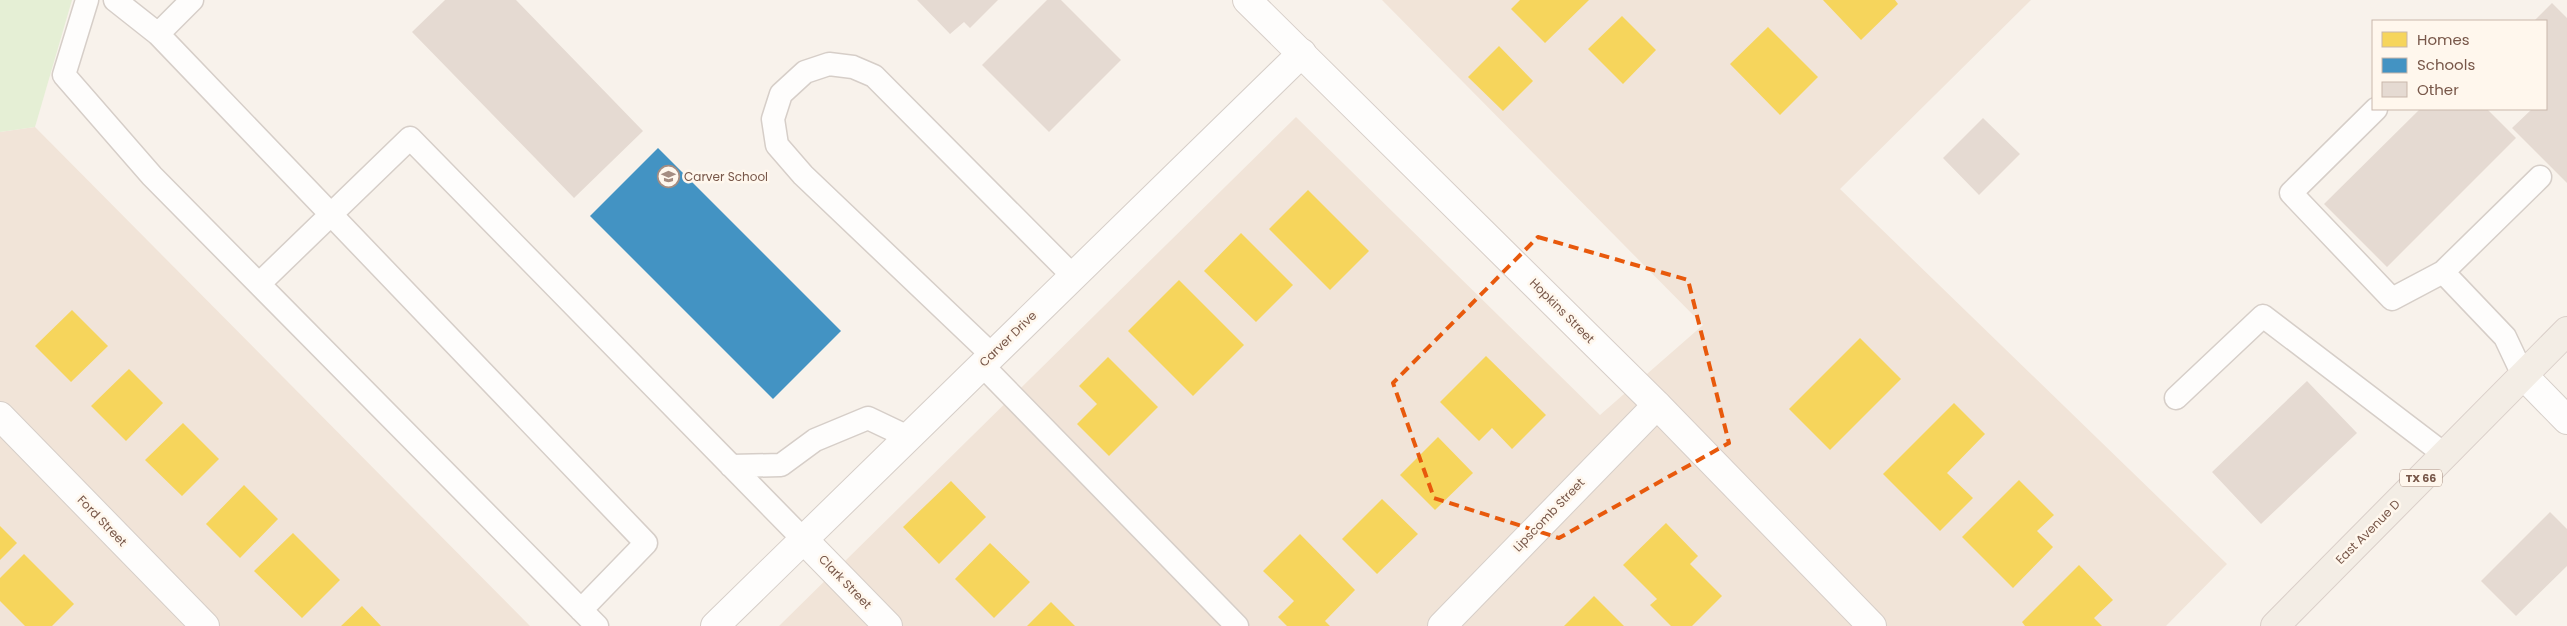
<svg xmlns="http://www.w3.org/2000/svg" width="2567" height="626" viewBox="0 0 2567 626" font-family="Poppins,sans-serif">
<rect width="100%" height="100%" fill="#f8f2eb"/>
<path fill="#f1e4d8" d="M1382,0H2031L1840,189L2227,564L2166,626H779L1296,117L1600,415L1703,325Z
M35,127L530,626H0V132Z"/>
<path fill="#e5efd5" d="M0,0H72L35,127L0,132Z"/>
<path fill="#f6d55c" d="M1520,0H1589L1545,43L1511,9Z
M1823,0H1895L1898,4L1861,40Z
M1622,16L1656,50L1623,84L1588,49Z
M1768,27L1818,77L1780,115L1730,64Z
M1499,46L1533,81L1503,111L1468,77Z
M1308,190L1369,251L1330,290L1269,229Z
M1241,233L1293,285L1256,322L1204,271Z
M1179,280L1244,345L1193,396L1128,331Z
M72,310L108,346L71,382L35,346Z
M1860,338L1901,379L1830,450L1789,409Z
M1486,356L1546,415L1512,449L1492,428L1479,441L1440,402Z
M1108,357L1158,407L1109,456L1077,424L1097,404L1079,386Z
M129,369L163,403L126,441L91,406Z
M1954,403L1985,434L1947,473L1973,498L1940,531L1883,474Z
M183,423L219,459L182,496L145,460Z
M1438,437L1473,473L1435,510L1400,475Z
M2019,480L2054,515L2037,531L2053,547L2013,588L1962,537Z
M951,481L986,517L939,564L903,527Z
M244,485L278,519L240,558L206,524Z
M1382,499L1418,534L1377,574L1342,539Z
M1666,523L1698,556L1690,564L1722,596L1692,626H1671L1650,605L1657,599L1623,565Z
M0,526L17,543L0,560Z
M293,533L340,580L302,618L254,571Z
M1300,534L1355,590L1325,621L1330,626H1287L1278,617L1294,601L1263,571Z
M990,543L1030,582L994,618L955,579Z
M24,554L74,604L52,626H25L0,601V578Z
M2079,565L2113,600L2094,618L2102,626H2025L2022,622Z
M1594,596L1624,626H1564Z
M1051,602L1075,626H1027Z
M362,606L381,626H341Z"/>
<path fill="#4393c3" d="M658,148L841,331L773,399L590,216Z"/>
<path fill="#e5dad2" d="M445,0H516L643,131L574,198L412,32Z
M917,0H998L970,28L964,22L950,34Z
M1047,0H1061L1121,60L1049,132L982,65Z
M2552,3L2567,18V183L2512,128L2532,109H2546V21H2534Z
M2420,109H2487L2516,138L2387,267L2324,204Z
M1983,118L2020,154L1979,195L1943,158Z
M2307,381L2357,433L2261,524L2212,472Z
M2550,512L2567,529V566L2516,616L2481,581Z"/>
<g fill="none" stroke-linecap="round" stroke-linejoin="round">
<defs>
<path id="lane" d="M87,0L64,75L152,176L597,626
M115,0L158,34
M192,0L158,34L646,543L581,610
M2376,109L2291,193L2392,299L2443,272L2505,337L2523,375
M2443,272L2540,177
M259,284L410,138L803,539
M992,355L803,175L777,145L773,119L781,94L805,72L829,64L853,67L874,76L1073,276
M982,365L1237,626
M2176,398L2263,316L2444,454
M731,466L781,465L815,440L868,418L908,437"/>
<path id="street" d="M2523,375L2567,420
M0,416L205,626
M803,539L888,626
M715,626L1302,53
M1442,626L1657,405"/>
<path id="secondary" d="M1247,0L1657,405L1872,626"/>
<path id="primary" d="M2275,626L2567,331"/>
</defs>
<use href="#lane" stroke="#d6cec8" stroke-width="25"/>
<use href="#street" stroke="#d6cec8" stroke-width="30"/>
<use href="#secondary" stroke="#d7cec8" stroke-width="30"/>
<use href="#primary" stroke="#dacfc9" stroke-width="30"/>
<use href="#lane" stroke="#fefdfc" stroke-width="22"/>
<use href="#street" stroke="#fefdfc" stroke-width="28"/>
<use href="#secondary" stroke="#fefdfc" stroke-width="28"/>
<use href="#primary" stroke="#f3ede5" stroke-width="28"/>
</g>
<path fill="none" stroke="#e8590c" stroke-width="4" stroke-dasharray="10 6" stroke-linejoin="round" d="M1538,237L1688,280L1729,443L1559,538L1434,498L1393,383Z"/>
<defs>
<symbol id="school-ring" viewBox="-11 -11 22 22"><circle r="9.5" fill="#fff7ed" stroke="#a58d82" stroke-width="1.5"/><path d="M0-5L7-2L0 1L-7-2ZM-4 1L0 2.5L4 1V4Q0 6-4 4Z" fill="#a58d82"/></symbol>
</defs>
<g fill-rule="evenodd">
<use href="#school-ring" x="656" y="164" width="25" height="25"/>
</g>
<g text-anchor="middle" stroke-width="5" stroke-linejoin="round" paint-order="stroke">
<rect fill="#fff7ed" stroke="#a0877a" stroke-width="1" x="2400" y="469.5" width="42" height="17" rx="4"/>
<g font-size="11" font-weight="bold" fill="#785749">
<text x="2421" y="482">TX 66</text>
</g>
<g font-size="12" fill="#785749" stroke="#fff7ed" text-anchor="start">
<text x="684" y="181">Carver School</text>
</g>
<g font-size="12" fill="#785749" stroke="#fff7ed">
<text transform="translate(1562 311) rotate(45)" y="4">Hopkins Street</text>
<text transform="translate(1008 339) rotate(-44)" y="4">Carver Drive</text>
<text transform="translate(1549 515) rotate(-46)" y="4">Lipscomb Street</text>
<text transform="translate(102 521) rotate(46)" y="4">Ford Street</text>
<text transform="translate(2368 532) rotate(-45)" y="4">East Avenue D</text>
<text transform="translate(845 582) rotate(46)" y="4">Clark Street</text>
</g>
</g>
<rect x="2372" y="20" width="175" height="90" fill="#fff7ed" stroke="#c9b7ab"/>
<rect x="2382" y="32" width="25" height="15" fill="#f6d55c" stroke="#c9b7ab"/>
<text x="2417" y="45" font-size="15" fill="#785749">Homes</text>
<rect x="2382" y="58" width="25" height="15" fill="#4393c3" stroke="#c9b7ab"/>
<text x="2417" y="70" font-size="15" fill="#785749">Schools</text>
<rect x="2382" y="82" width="25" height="15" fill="#e5dad2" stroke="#c9b7ab"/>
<text x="2417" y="95" font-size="15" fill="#785749">Other</text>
</svg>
